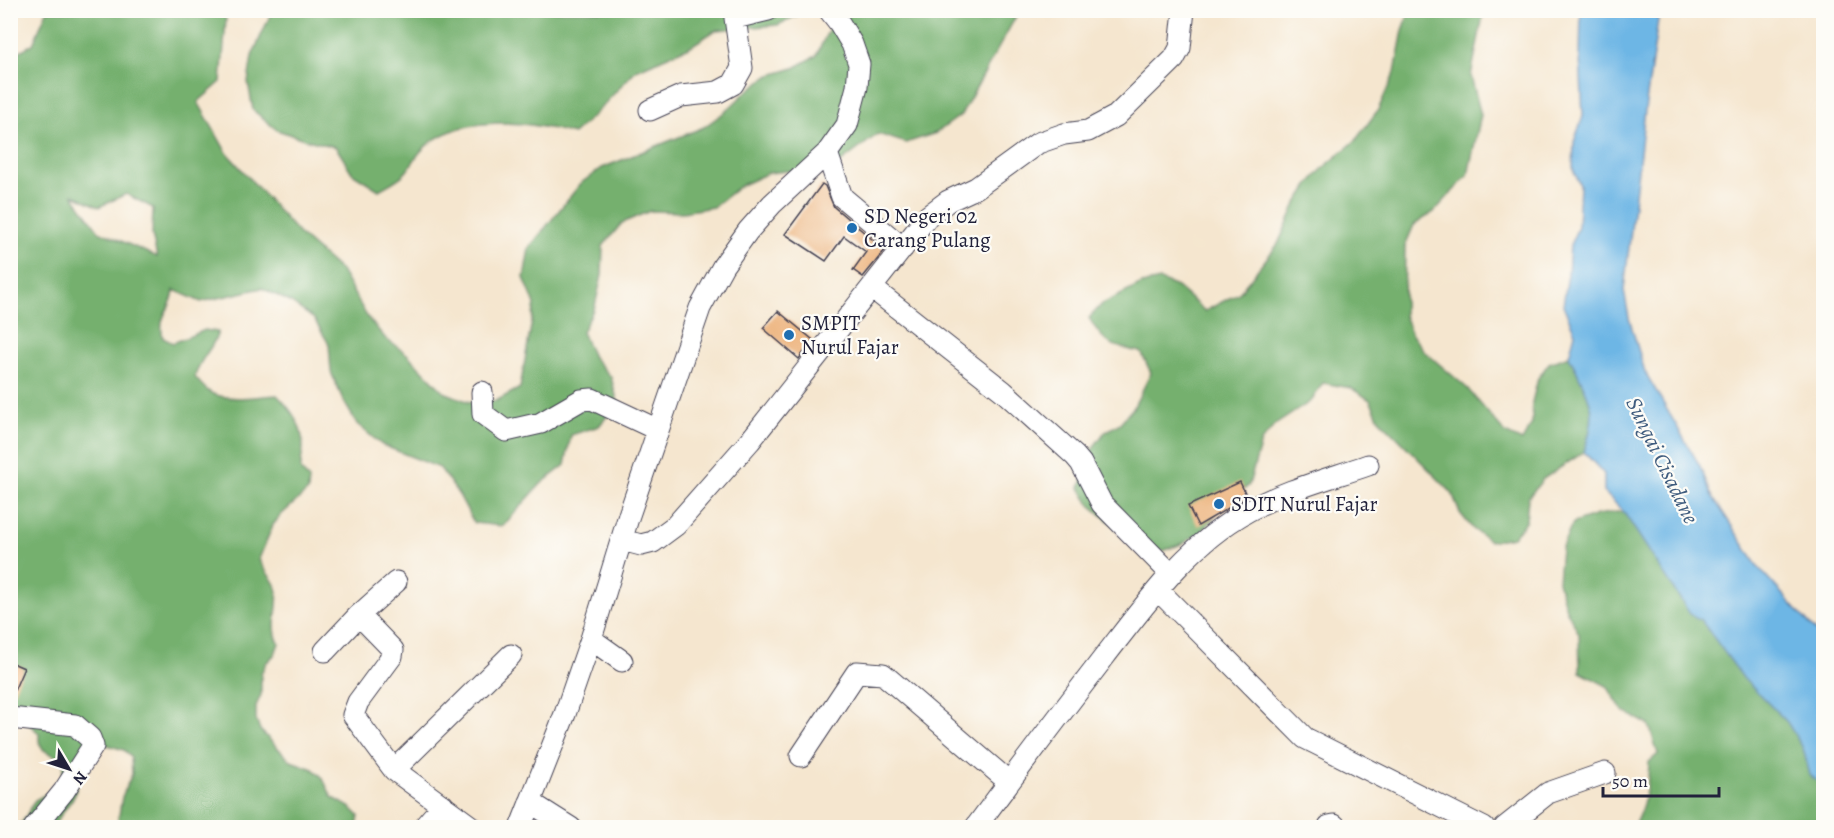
<svg xmlns="http://www.w3.org/2000/svg" width="1834" height="838" viewBox="0 0 1834 838" font-family="Alegreya,serif">
<rect width="100%" height="100%" fill="#fdfcf7"/>
<filter id="ink" filterUnits="userSpaceOnUse"><feTurbulence type="fractalNoise" baseFrequency=".0167" numOctaves="2"/><feDisplacementMap in="SourceGraphic" scale="12" xChannelSelector="R" yChannelSelector="G"/><feConvolveMatrix kernelMatrix="1 2 1 2 8 2 1 2 1" color-interpolation-filters="sRGB"/></filter>
<filter id="wash" filterUnits="userSpaceOnUse"><feTurbulence type="fractalNoise" baseFrequency=".008" numOctaves="4" result="noise"/><feDisplacementMap in="SourceGraphic" scale="24" xChannelSelector="R" yChannelSelector="G"/><feGaussianBlur stdDeviation="1.35" result="paint"/><feColorMatrix in="noise" values="0 0 0 0 0 0 0 0 0 0 0 0 0 0 0 0 0 1.4 0 .05"/><feComposite in="paint" operator="in"/></filter>
<g filter="url(#wash)">
<rect width="100%" height="100%" fill="#f5e6cf"/>
<path fill="#74b06e" stroke="#4b6954" stroke-width="1.5" fill-rule="evenodd" d="M47,11H224L226,20L221,82L198,102L227,153L300,235L341,271L368,318L386,339L407,354L444,392L469,402L496,401L520,388L535,304L524,278L529,248L581,183L602,168L704,127L726,111L747,91L768,76L794,68L816,56L828,31L831,11H1019L961,115L936,133L906,143L878,134L828,172L798,170L768,173L740,186L713,207L683,212L650,211L622,223L603,246L602,275L595,306L582,332L593,357L611,377L618,403L599,426L571,435L565,465L541,484L503,526L474,523L459,495L440,468L382,445L357,424L343,400L331,372L329,344L314,319L290,302L262,288L201,302L174,290C172,312 157,313 163,338L173,343L205,330L218,332C213,350 199,358 195,377C200,383 205,390 213,394C231,401 257,396 277,395C291,409 303,425 303,447C303,455 300,461 301,471L309,479L308,491L281,515L273,525L259,559C263,570 273,578 276,587C282,605 269,624 279,643L275,654L266,663L261,674V695L256,706V719L260,730L291,761L313,769L322,777L332,797L351,808L359,816L357,827H117L122,797L132,774L131,757L124,750L101,743L79,767L75,795L54,825L50,827H16L23,821L35,800L50,792L62,781L64,764C54,749 37,757 39,734L33,727L11,713V681L24,669L10,664L11,624L17,616L10,607L11,535L14,534L17,526L10,503V80L15,79L11,56L33,44ZM72,194L99,207L126,194L153,208L152,235L157,257L99,231Z
M272,11H806L778,25L716,30L691,46L636,70L595,114L573,134C529,121 457,113 422,150C416,156 412,165 406,172C399,180 387,185 379,190L352,173L336,147L307,140L277,130L253,110L248,82L252,56Z
M1410,11H1484L1471,76L1481,115L1468,175L1434,212L1414,225L1405,246L1404,315L1412,335L1424,351L1467,388L1505,433L1522,441L1532,423V402L1538,378L1549,363L1569,356C1576,369 1592,401 1592,414C1592,427 1588,440 1584,452L1543,479L1528,498L1526,521L1513,537L1490,541L1473,529L1460,513L1452,493L1379,419L1370,400L1351,388L1323,383L1311,401L1275,425L1261,442L1249,485L1216,515L1202,532L1184,543L1163,551L1141,548L1091,506L1080,488L1092,449L1104,433L1120,423L1133,408L1151,373L1141,352C1111,347 1104,344 1089,318L1102,304L1142,284L1160,280L1177,287L1205,311L1239,293L1278,244L1295,206L1308,186L1322,169L1355,141L1378,110L1395,72L1403,30Z
M1623,511L1823,747V827H1633C1645,806 1648,786 1649,762L1658,754L1649,725L1623,711L1607,686L1580,672L1579,634L1566,609L1558,581L1561,549L1573,523L1597,515Z"/>
<path fill="#6db6e5" stroke="#486c90" stroke-width="1.5" d="M1581,11H1656L1658,20L1645,110L1624,290L1629,318L1645,372L1700,466L1711,494L1758,567L1823,639V786L1810,775L1803,748L1787,722L1744,679L1701,620L1690,614L1623,511L1604,492V474L1584,452C1588,440 1592,427 1592,414C1592,401 1576,369 1569,356L1575,333L1563,305L1568,275L1570,245L1578,227L1580,185L1573,169L1574,142L1583,116L1580,57Z"/>
<g id="blocks">
<path fill="#ecb078" d="M822,184L825,186L834,207L885,250L863,277L853,270L866,252L844,236L826,261L785,234Z
M778,311L813,340L799,359L763,328Z
M1240,482L1247,497L1198,526L1188,506Z
M10,662L24,668L10,700Z"/>
</g>
</g>
<g filter="url(#ink)">
<use href="#blocks" fill-opacity="0" stroke="#423f51" stroke-width="1.5"/>
<g fill="none" stroke-linecap="round" stroke-linejoin="round">
<defs>
<path id="minor" d="M650,110L681,96L718,92L733,84L742,68L735,18L768,10
M827,153L842,197L903,248
M872,288L1003,391L1075,456L1081,463L1102,504L1171,574
M482,392L483,414L506,431L541,423L581,400L592,399L658,430
M622,540L641,545L653,542L676,525L750,441L928,216L948,201L976,188L1038,143L1064,134L1088,131L1116,116L1174,59L1180,48L1184,10
M1158,590L1305,738L1484,828
M359,615L393,650L392,656L358,702L353,715L394,770L473,828
M591,639L622,661
M325,651L359,615L396,582
M10,718L75,725L90,738L93,746L64,791L34,828
M801,756L857,672L883,674L1009,782
M394,770L511,655
M530,802L571,828
M1329,826L1334,825L1337,828
M423,828L443,805
M520,828L565,714L591,639L629,515L700,308L723,266L748,231L772,204L827,153L847,125L857,87L859,64L852,44L840,24L829,10
M975,828C1018,770 1061,713 1105,656C1147,602 1187,545 1248,511C1285,490 1328,479 1368,465
M1504,828L1548,793L1605,773"/>
</defs>
<use href="#minor" stroke="#423f51" stroke-width="23"/>
<path stroke="#423f51" stroke-width="3" stroke-dasharray="1.5 4.5" stroke-linecap="butt" d="M80,828L83,823L93,828
M104,828L109,820"/>
<use href="#minor" stroke="#fff" stroke-width="21"/>
</g>
</g>
<g fill="#1f6fb2" stroke="#fdfcf7" stroke-width="2">
<circle cx="852" cy="228" r="6"/>
<circle cx="789" cy="335" r="6"/>
<circle cx="1219" cy="504" r="6"/>
</g>
<g text-anchor="middle" stroke-width="4.5" stroke-linejoin="round" paint-order="stroke">
<g font-size="21" fill="#22223b" stroke="#fdfcf7" text-anchor="start">
<text x="864" y="223">SD Negeri 02<tspan x="864" dy="24">Carang Pulang</tspan></text>
<text x="801" y="330">SMPIT<tspan x="801" dy="24">Nurul Fajar</tspan></text>
<text x="1231" y="511">SDIT Nurul Fajar</text>
</g>
<g font-size="22" font-style="italic" fill="#405d7f" stroke="#fdfcf7">
<text transform="translate(1663 460) rotate(64)" y="8">Sungai Cisadane</text>
</g>
</g>
<rect width="1834" height="838" fill="none" stroke="#fdfcf7" stroke-width="36"/>
<g transform="translate(69 769) rotate(129)" stroke="#fdfcf7" stroke-width="4.5" paint-order="stroke">
<path d="M0-4.5L10 22L0 15L-10 22Z" fill="#22223b"/>
<text y="-9" font-size="16" font-weight="bold" text-anchor="middle" fill="#22223b">N</text>
</g>
<path d="M1603 787v9h116v-9" fill="none" stroke="#22223b" stroke-width="3"/>
<text x="1612" y="787" font-size="18" fill="#22223b" stroke="#fdfcf7" stroke-width="4.5" paint-order="stroke">50 m</text>
</svg>
